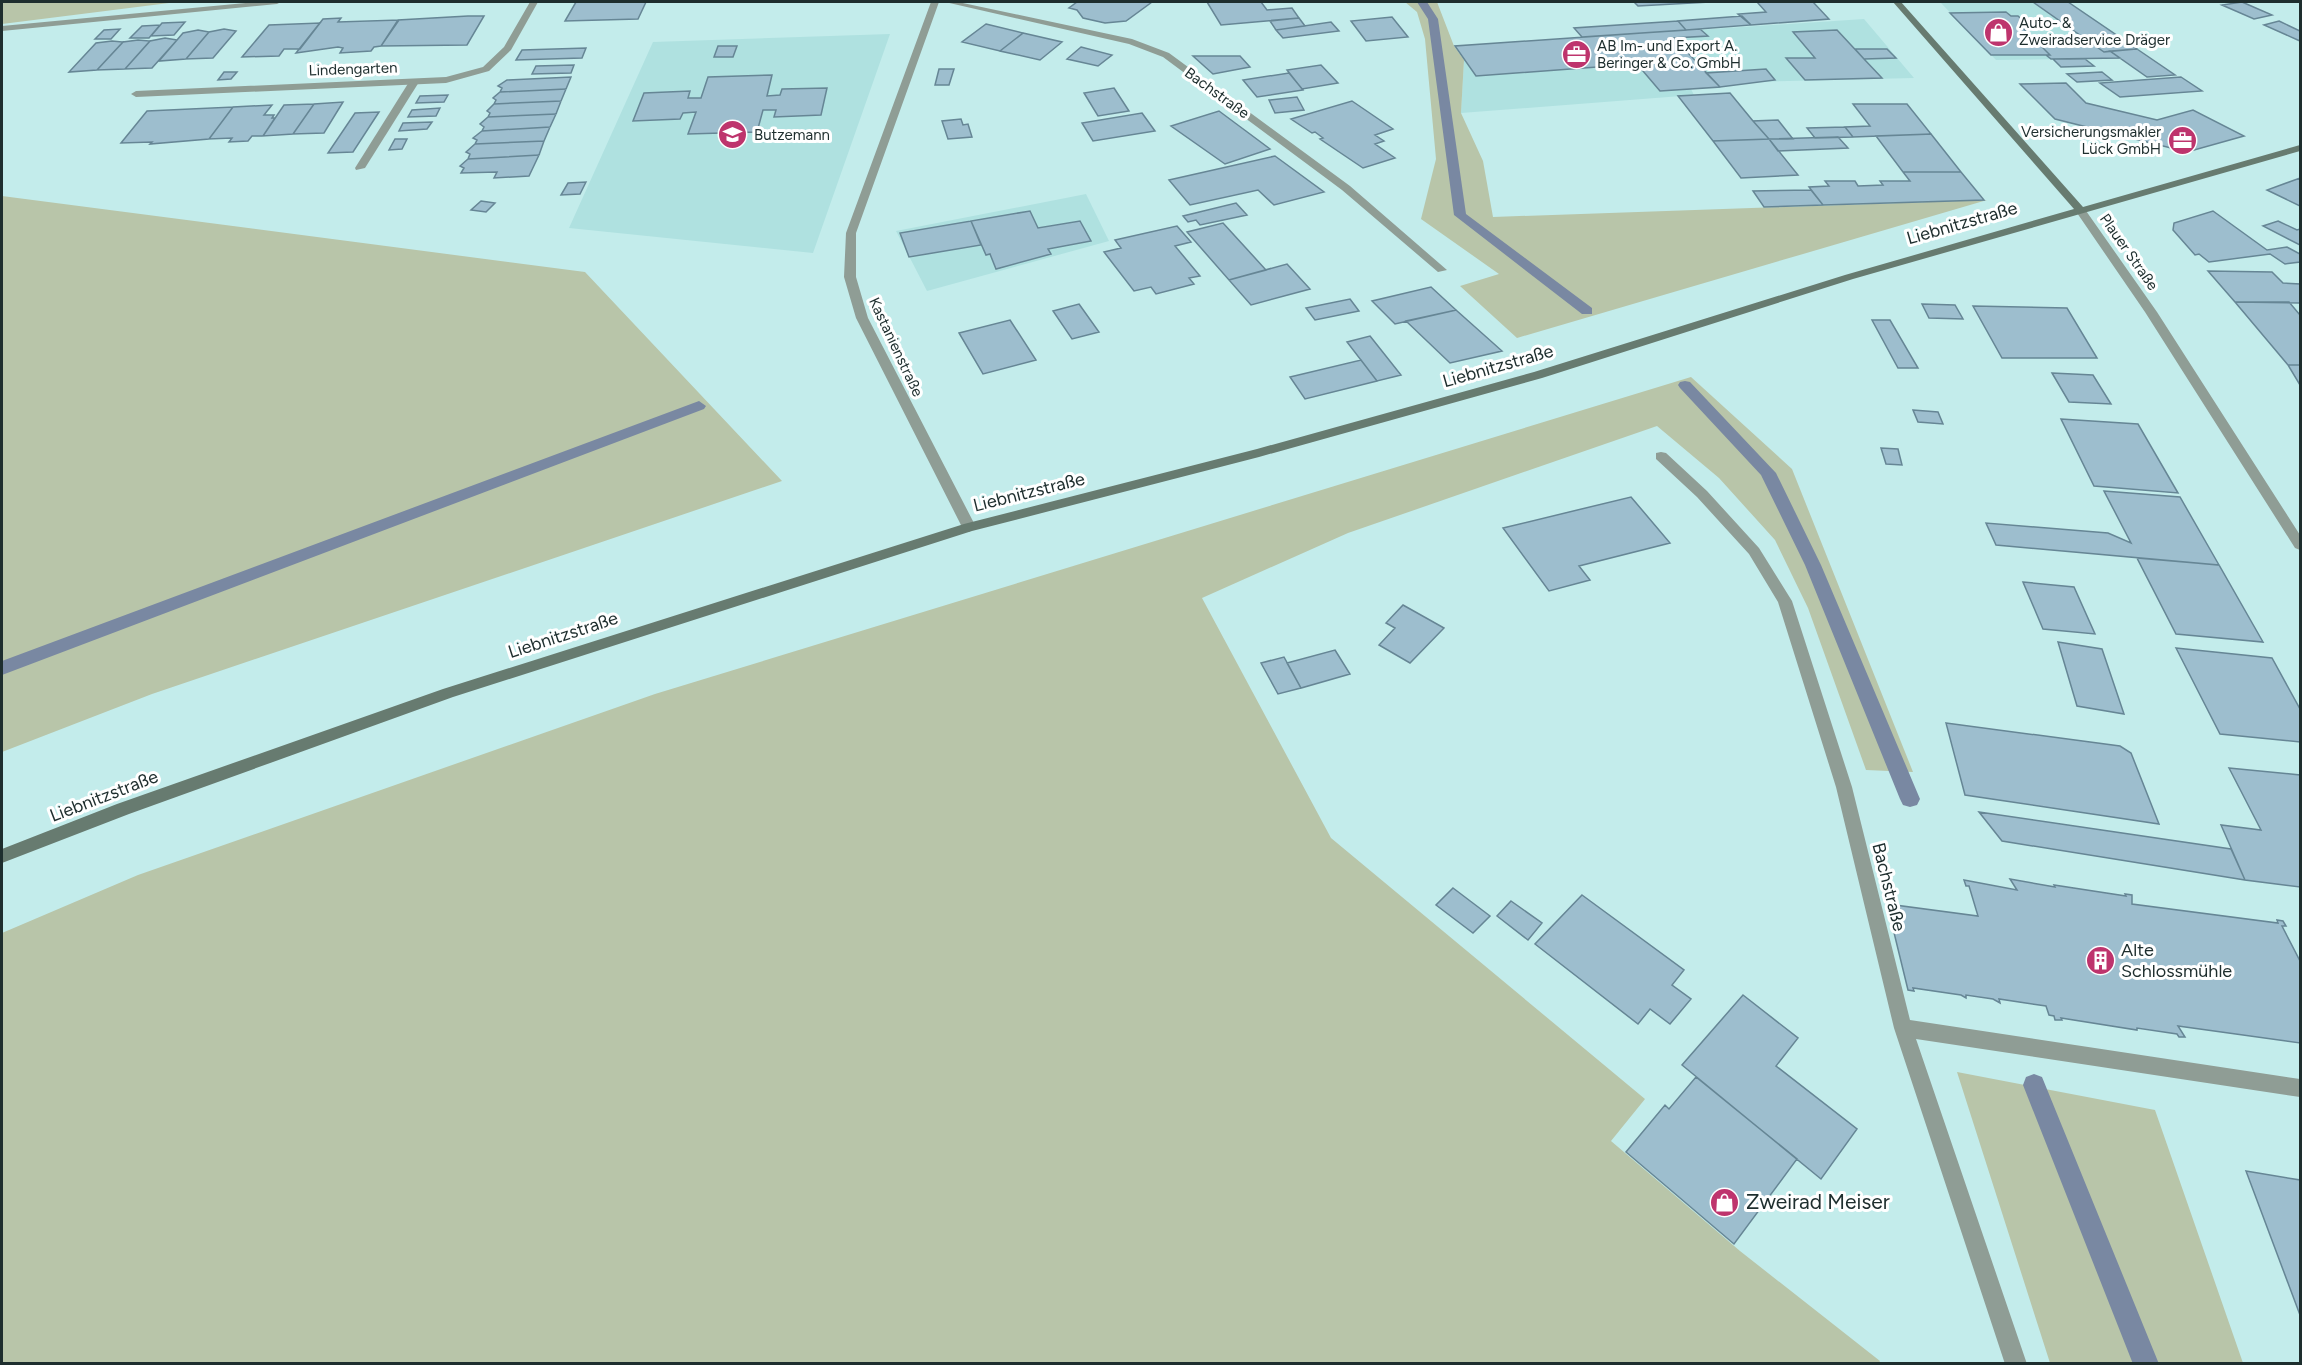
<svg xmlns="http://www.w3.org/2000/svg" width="2302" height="1365" viewBox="0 0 2302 1365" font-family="Figtree,sans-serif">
<rect width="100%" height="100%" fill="#c3eceb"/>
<path fill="#afe1e0" d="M1940,2H2069L2138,49L2111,51L2120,58L1996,60Z
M1864,19L1914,78L1747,82L1691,89L1694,95L1461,113L1464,60L1454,46Z
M890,34L813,253L569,228L653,42Z
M1086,194L1109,241L927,291L896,231Z"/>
<path fill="#b8c5a9" d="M2,2H177L2,24Z
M1405,2H1437L1454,46L1464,60L1461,113L1483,161L1493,217L1987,200L1517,338L1460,286L1499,274L1421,219L1436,159L1425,39L1417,12Z
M2,196L585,272L782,481L152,694L2,752Z
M1691,377L1792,469L1913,772L1866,770L1808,608L1775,540L1719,478L1657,426L1348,533L1202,598L1331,838L1645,1099L1611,1141L1740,1251L1880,1361L1879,1363H2V933L138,875L655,694Z
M1957,1072L2155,1110L2243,1363H2050Z"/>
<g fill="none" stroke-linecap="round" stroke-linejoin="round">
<path fill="#7988a2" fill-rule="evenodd" d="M1417,2H1427L1438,19L1466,214L1592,308V314H1582L1454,215L1428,19Z
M1685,381L1690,382L1776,473L1821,565L1920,799L1917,805L1910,807L1903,805L1900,799L1805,565L1761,475L1680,388L1678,385L1680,382Z
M699,401L706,406L704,409L2,675V661Z
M2034,1074L2042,1077L2159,1364H2133L2023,1085L2026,1077Z"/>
</g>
<path fill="#9dbece" stroke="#668695" stroke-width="1.5" d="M576,2H646L638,19L565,21Z
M1077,2H1152L1126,21L1105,23L1083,18L1077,10L1069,8Z
M1207,2H1261L1267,10L1292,8L1299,18L1221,25Z
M1634,2H1710L1638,6Z
M1757,2H1813L1829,19L1751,25L1738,14L1766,12Z
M2033,2H2068L2137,49L2104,52Z
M2242,2L2272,15L2254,19L2222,5Z
M2006,12L2011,16H2018L2030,27H2022L2050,55H1991L1950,13Z
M468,16H484L467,45L381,46L398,20Z
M1742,16L1751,25L1686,30L1678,21Z
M1392,17L1408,37L1366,41L1351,21Z
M341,18L338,22L399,20L381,46L374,47L371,51L340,53L343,48L338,47L296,53L323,19Z
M1299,18L1305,26L1276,30L1270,21Z
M1678,21L1686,30L1582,37L1574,28Z
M2279,21L2300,31V41L2264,25Z
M185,22L174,35L151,36L162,23Z
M1331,22L1339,31L1283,38L1276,30Z
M320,23L300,49H284L279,56L242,57L269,25Z
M986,24L1023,33L1000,51L962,42Z
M160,25L149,38H130L142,26Z
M120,29L111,39H95L104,30Z
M224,29L236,31L213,58L186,59L209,32Z
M1700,29L1708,36L1674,38L1720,87L1660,91L1637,64L1476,76L1455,46Z
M198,30L209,32L186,59L159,61L183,33Z
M1837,30L1864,59L1882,78L1805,80L1786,58H1815L1793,32Z
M1023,33L1062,42L1040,60L1000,51Z
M2031,36L2084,38L2104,52L2110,51L2120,58L2051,59L2046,55H2050Z
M165,38L177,40L152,68L125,69L150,41Z
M138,40L150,41L125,69L97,70L123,42Z
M112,41L123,42L97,70L69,72L96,43Z
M718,46H737L733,57H714Z
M1081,47L1112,55L1098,66L1067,59Z
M586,48L582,58L516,60L522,50Z
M1855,49H1887L1896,58L1864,59Z
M2137,49L2175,75L2147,77L2110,51Z
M1193,56H1240L1250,67L1213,74Z
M2053,59H2085L2094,66L2061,67Z
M574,65L571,73L532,74L536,66Z
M1321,65L1338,83L1302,89L1287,70Z
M939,69H954L949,85H935Z
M1766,69L1775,80L1720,87L1706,73Z
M224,72H237L231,79L218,80Z
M2102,72L2112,80L2077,82L2067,74Z
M1289,73L1303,90L1257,97L1243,80Z
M772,75L767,96L780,95L782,89L827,88L821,115L774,117L776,110H763L757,132L688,134L696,112L683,113L680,119L633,121L644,93L690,91L688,98H701L708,77Z
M571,77L566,89L500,92L502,88L498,86L507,80Z
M2181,77L2202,91L2120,97L2100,83Z
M2066,83L2086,103L2157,120L2193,110L2244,136L2187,152L2055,119L2020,84Z
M1114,88L1129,111L1098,116L1084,93Z
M566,89L561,101L494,104L496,100L493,98L500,92Z
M1730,93L1753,121L1769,139L1713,141L1678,96Z
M448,95L444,102L416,103L420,96Z
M1297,97L1304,110L1275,113L1269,100Z
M561,101L556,114L488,117L490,113L487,111L494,104Z
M1352,101L1393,129L1375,135L1384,141L1375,144L1395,158L1363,168L1320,139L1323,138L1315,132L1312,133L1291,119Z
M343,102L324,133L293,134L314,104Z
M314,104L293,134L263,136L284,105Z
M1853,104H1907L1931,134L1853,137L1845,127L1870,126Z
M272,105L264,115H274L272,118H275L263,136H252L248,141L229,142L232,138L209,139L233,107Z
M233,107L209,139L150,144L152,142L121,143L147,111Z
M440,108L436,116L408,117L412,110Z
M1219,111L1270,149L1225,164L1171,126Z
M379,112L353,152L328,153L355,113Z
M1142,113L1155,131L1093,141L1082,123Z
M556,114L550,127L482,131L484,127L480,124L488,117Z
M961,119L963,125L968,124L972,137L948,139L942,121Z
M1778,120L1793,139H1769L1753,121Z
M432,122L427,129L399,131L403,123Z
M550,127L544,141L475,144L477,140L473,138L482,131Z
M1845,127L1853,137L1815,138L1807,128Z
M1931,134L1961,172H1903L1876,136Z
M1838,137L1848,148L1778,151L1769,139Z
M395,139H407L402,149L389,150Z
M1769,139L1798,175L1741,178L1713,141Z
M544,141L539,155L468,159L470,154L466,152L475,144Z
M539,155L529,176L494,178L497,172L461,173L464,168L460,166L468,159Z
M1275,156L1324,192L1274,205L1258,190L1190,205L1169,180Z
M1903,172H1961L1984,200L1823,205L1809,187L1829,186L1825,181H1855L1858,186L1883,185L1880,181H1910Z
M2300,178V206L2267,190Z
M586,182L580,194L561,195L568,183Z
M1811,190L1823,205L1764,207L1753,191Z
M481,201L495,203L486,212L471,210Z
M1236,203L1247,215L1200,225L1196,220L1188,222L1183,216Z
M1030,211L1038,228L1080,221L1091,241L1048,249L1051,254L996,269L990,254L986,255L971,221Z
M2213,211L2267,250L2287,247L2300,254V262L2285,264L2270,254L2209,262L2199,254L2195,255L2173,230L2174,223Z
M971,221L981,245L909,257L900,233Z
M2278,221L2297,230L2300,229V245L2263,226Z
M1223,223L1266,270L1229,280L1187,232Z
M1177,226L1191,242L1175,246L1200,276L1189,278L1194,284L1156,294L1151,287L1134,291L1104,252L1121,248L1115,240Z
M1287,264L1310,289L1251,305L1229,280Z
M2208,271L2272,272L2283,283L2300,284V303L2235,302Z
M1431,287L1456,310L1395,324L1372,301Z
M1350,299L1359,311L1315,320L1306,308Z
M2235,302H2289L2300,315V365H2288Z
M1079,304L1099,332L1072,339L1053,311Z
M1922,304L1955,305L1963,319L1929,318Z
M1973,306L2067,308L2097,358H2002Z
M1456,310L1502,351L1450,363L1406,321Z
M1010,320L1036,360L983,374L959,333Z
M1872,320H1890L1918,368H1898Z
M1370,336L1401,375L1377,381L1347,342Z
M1361,360L1377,381L1305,399L1290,377Z
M2288,365H2300V385Z
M2052,373L2093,375L2111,404L2069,402Z
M1913,410L1938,412L1943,424L1918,422Z
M2061,419L2138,424L2178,493L2094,486Z
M1881,448L1898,449L1902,465L1886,464Z
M2104,491L2180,497L2219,565L1996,545L1986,523L2108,533L2131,543Z
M1631,497L1670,543L1579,566L1590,580L1549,591L1503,528Z
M2137,558L2219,565L2263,642L2176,634Z
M2023,582L2074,587L2095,634L2043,629Z
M1403,605L1444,628L1410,663L1379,645L1395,628L1386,623Z
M2058,642L2102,649L2124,714L2077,706Z
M2176,648L2272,658L2300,709V742L2220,734Z
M1335,650L1350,674L1301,688L1287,663Z
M1284,657L1301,688L1278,694L1261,663Z
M1946,723L2120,746L2131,753L2159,824L1965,795Z
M2229,768L2300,775V887L2245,880L2221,825L2261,830Z
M1979,812L2231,849L2245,880L2002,841Z
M2010,879L2055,887L2054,885L2126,896L2125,894L2132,895V904L2278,923L2277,920L2283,921L2286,926H2282L2300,961V1043L2178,1026L2185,1037H2179L2177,1034L2137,1028V1030L2061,1018L2062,1020H2055L2054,1016L2049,1015L2046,1006L1999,999L2000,1003L1993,999L1966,995V998L1961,995L1913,988L1914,991L1908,990L1887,904L1978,916L1969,886H1966L1964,880L2017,890Z
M1453,888L1490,916L1473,933L1436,905Z
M1582,895L1684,970L1672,985L1691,999L1670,1024L1650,1009L1638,1024L1535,944Z
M1511,901L1542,923L1528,940L1497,916Z
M1743,995L1798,1038L1776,1066L1857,1129L1821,1179L1682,1065Z
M1696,1077L1797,1159L1734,1244L1626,1152L1665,1105L1669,1109Z
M2246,1171L2300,1180V1315Z"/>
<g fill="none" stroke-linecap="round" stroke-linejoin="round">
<path fill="#8f9d95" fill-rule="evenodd" d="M414,79L419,82L365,168L356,170L355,168L409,82Z"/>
<path fill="#8f9d95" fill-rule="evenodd" d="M257,2H281L277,4L2,31V26Z
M530,2H538L511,50L489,71L446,83L136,97L131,94L136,91L446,77L483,67L504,47Z
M931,2H939L856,233V277L868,318L976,527L969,532L962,527L856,318L844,277L846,233Z
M945,2H958L1132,39L1169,53L1350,186L1447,270L1438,272L1342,190L1163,57L1129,44Z
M2076,208H2084L2157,312L2300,535V550L2295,548L2145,312L2075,210Z
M1661,452L1666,453L1707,491L1759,548L1792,601L1852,787L1910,1020L2300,1079V1097L1916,1039L2027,1364H2005L1894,1028L1836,787L1778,602L1749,554L1697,497L1656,459V453Z"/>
<path fill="#677b70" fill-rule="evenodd" d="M1893,2H1901L2083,207L2300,145V151L1853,279L1542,378L1259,457L972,531L453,697L129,814L2,863V849L117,804L443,689L964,524L1257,449L1534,372L1845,275L2074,209Z"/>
</g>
<defs>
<symbol id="shop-disc" viewBox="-11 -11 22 22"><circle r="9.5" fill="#be346d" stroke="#fff"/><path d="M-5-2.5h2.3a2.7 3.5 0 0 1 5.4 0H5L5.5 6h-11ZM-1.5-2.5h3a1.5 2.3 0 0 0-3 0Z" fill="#fff"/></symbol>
<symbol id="office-disc" viewBox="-11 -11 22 22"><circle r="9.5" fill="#be346d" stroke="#fff"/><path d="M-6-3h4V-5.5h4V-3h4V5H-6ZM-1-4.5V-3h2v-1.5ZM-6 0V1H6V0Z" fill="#fff"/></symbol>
<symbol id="school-disc" viewBox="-11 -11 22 22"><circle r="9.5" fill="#be346d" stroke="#fff"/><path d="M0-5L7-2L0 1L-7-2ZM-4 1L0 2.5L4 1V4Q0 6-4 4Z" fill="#fff"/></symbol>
<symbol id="building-disc" viewBox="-11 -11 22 22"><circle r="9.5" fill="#be346d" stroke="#fff"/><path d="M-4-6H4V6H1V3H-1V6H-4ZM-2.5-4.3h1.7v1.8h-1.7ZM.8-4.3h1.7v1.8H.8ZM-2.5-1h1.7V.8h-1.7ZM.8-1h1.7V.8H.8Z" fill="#fff"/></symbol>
</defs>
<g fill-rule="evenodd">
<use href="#shop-disc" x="1982" y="16" width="33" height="33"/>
<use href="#office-disc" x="1560" y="38" width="33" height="33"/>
<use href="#school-disc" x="716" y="118" width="33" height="33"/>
<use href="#office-disc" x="2166" y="124" width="33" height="33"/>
<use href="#building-disc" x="2084" y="944" width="33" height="33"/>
<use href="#shop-disc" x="1708" y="1186" width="33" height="33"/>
</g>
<g text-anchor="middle" stroke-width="6" stroke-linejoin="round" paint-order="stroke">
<g font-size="15" fill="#1e2e2e" stroke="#fff" text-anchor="start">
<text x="2019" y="28">Auto- &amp;<tspan x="2019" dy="17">Zweiradservice Dräger</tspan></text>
<text x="1597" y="51">AB Im- und Export A.<tspan x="1597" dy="17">Beringer &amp; Co. GmbH</tspan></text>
<text x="2161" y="137" text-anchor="end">Versicherungsmakler<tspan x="2161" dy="17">Lück GmbH</tspan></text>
<text x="754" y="140">Butzemann</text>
</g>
<g font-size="15" fill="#1e2e2e" stroke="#fff">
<text transform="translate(353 69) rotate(-2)" y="5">Lindengarten</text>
<text transform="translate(1217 93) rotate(36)" y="5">Bachstraße</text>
<text transform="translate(2129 252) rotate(55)" y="5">Plauer Straße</text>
<text transform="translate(896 347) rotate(65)" y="5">Kastanienstraße</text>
</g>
<g font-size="18" fill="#1e2e2e" stroke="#fff">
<text transform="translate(1962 223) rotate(-16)" y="6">Liebnitzstraße</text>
<text transform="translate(1498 366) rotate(-16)" y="6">Liebnitzstraße</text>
<text transform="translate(1029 492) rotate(-14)" y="6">Liebnitzstraße</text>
<text transform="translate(563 635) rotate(-18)" y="6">Liebnitzstraße</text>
<text transform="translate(104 796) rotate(-21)" y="6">Liebnitzstraße</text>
<text transform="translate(1889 887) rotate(76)" y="6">Bachstraße</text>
</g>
<g font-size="18" fill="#1e2e2e" stroke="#fff" text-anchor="start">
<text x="2121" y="956">Alte<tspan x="2121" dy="21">Schlossmühle</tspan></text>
</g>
<g font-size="21" fill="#1e2e2e" stroke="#fff" text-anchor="start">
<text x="1746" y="1209">Zweirad Meiser</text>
</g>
</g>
<rect width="2302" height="1365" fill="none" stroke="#1e2e2e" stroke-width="6"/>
</svg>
